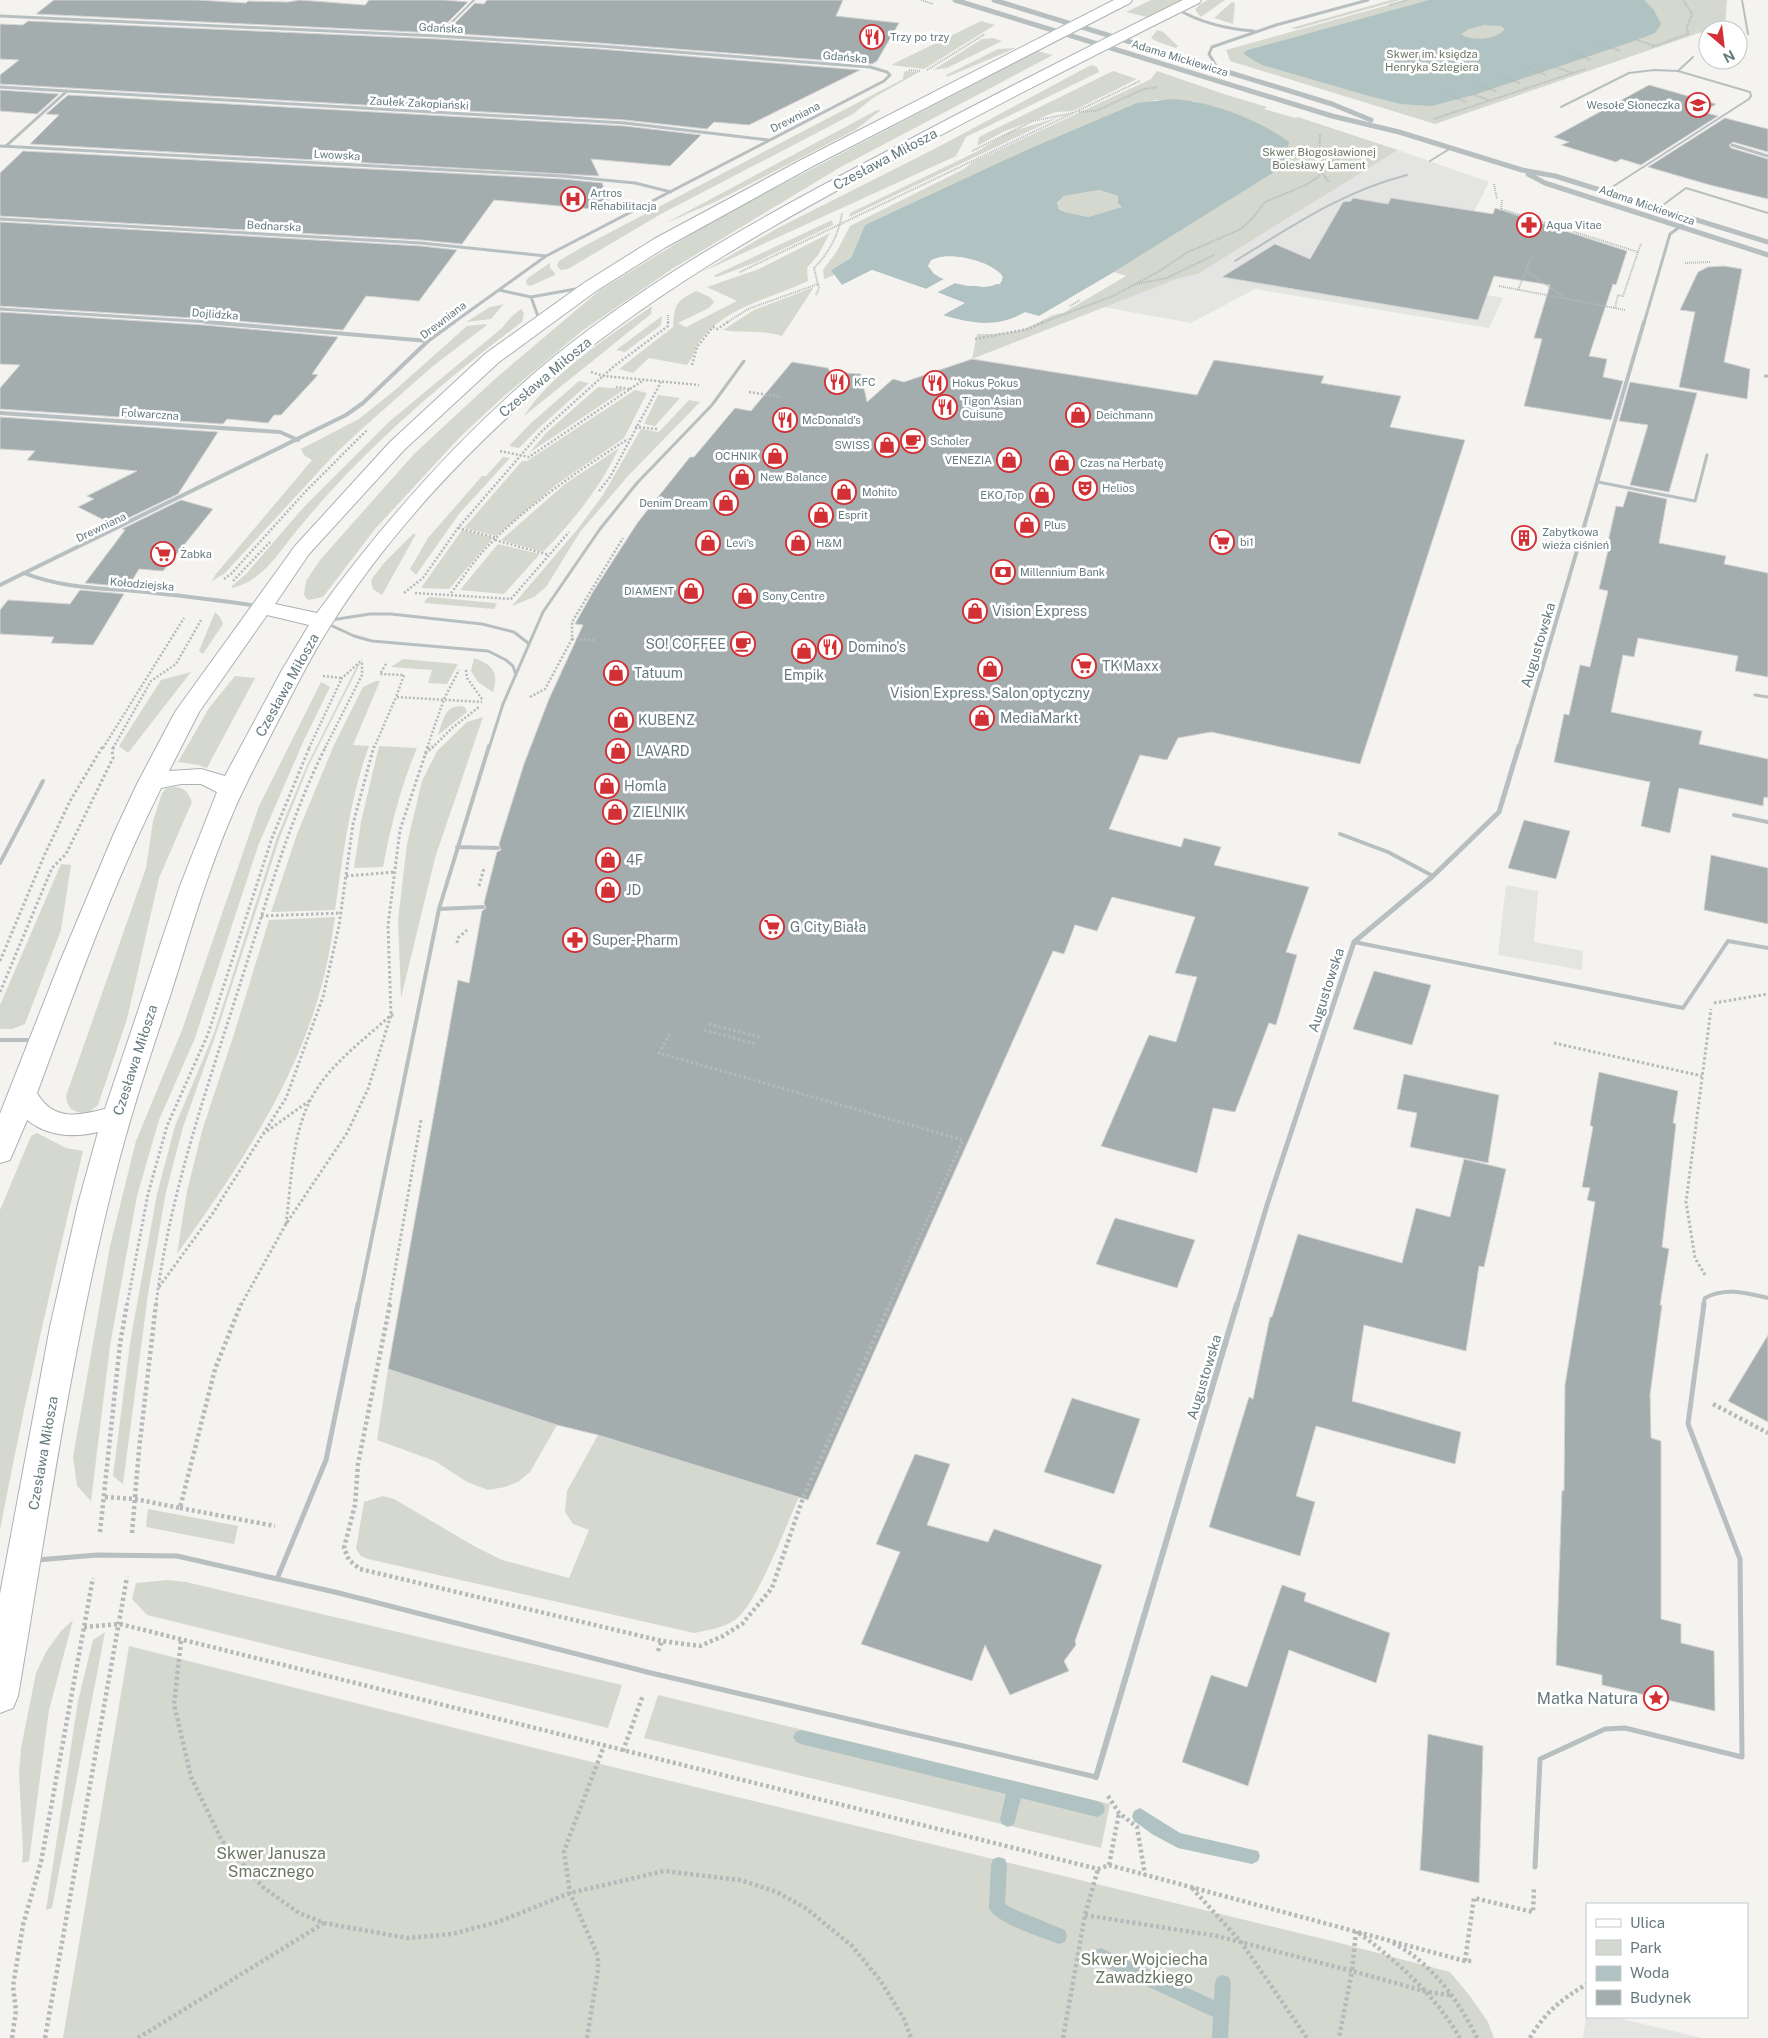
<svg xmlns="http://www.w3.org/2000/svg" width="1768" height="2038" viewBox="0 0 1768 2038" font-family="'Public Sans',sans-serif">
<rect width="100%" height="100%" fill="#f4f3f0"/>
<path fill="#e4e4e3" d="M1398,150L1489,182L1437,286L1503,298L1489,328L1255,289L1191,323L1103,307L1179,278L1198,274Z
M1506,885L1538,891L1534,942L1583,951L1582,970L1498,955Z
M1587,2010V2017H1614L1702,2038H1583Z"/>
<path fill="#d5d8cf" d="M1151,0H1182L1147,17L1126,12Z
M1208,0H1225L1201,17L1195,10L1200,4Z
M1391,0H1400L1297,29L1291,28Z
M1406,0H1727L1725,27L1699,33L1435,124L1230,61L1226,50Z
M1232,2L1235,3L1233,24L1214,18Z
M981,21L995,25L924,69L891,65Z
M1157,30L1163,32L1178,46L1176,48L1156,41L1151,38Z
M993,38L1002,41L947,68L933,70L982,39Z
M1016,48L947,77L946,75L998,49Z
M1038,51L1053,55L839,168L672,269L582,331L504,396L460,437L375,529L323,597L308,600L304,595L306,581L320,560L414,454L496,378L600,290L718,218Z
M1091,65L1097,67L1099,72L966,137L956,156L702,272L776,229L940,146Z
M906,71L919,72L873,98L853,114L661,214L568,269L561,270L557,266L559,261L584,246L903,79L904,72Z
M1113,71L1137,79L1073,111L1056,112L1005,131L977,146L979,137Z
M1157,71L1227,95L1267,107L1264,109L1295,118L1298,117L1398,150L1198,274L1179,278L972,359L977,334C994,334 1015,334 1031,326C1043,321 1050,314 1063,313L1126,276L1114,272L1273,173L1250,120L1194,101L1155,100L865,225L851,258L831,270L835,275L824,279L823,270L837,251L850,226L964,169L973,162L1151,79Z
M877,110H881L855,130L717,201L666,223Z
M1059,117L849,217L850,213L976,152L1010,132Z
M1099,190L1118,196L1122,207L1088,217L1065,212L1059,208L1057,204L1064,196Z
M832,220L833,225L754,263L717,277L713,276Z
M830,233L818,255L807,268L808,281C772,298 728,306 702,338C695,346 695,355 687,365L649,358L633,373L619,369L673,327C675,304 675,302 696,291L710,297L714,302L709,308L678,323L686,327L737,301L707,287L759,269Z
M550,263V268L555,273V275L530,286L527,285L526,281L528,278Z
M814,287L782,336C762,329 743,334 723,330L754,310Z
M504,304L491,319L466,322L490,307Z
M652,306L651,314L524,416C551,373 610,336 652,306Z
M521,309L524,313L522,322C441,383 363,450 298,529C279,552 263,581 232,588V586L246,574L303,508L390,421L502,328L511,317Z
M662,316L661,325L625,352L616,350Z
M485,324L487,325L433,366L365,426L334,455L225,573L211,582L216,574L312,460L304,455L301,449L359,419L395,390L467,326Z
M579,381L589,383L541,426L519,448L509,446L530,424Z
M598,387L625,389L529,453L546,433Z
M635,390L647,393L624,438L557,484L496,536L464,528L522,461H527Z
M658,395L680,398L655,426L644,424Z
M689,400L700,402L628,476L580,532L546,587L534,597L512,606L576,531L603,495L641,429L659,432Z
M619,448C599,489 575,519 543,552L501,540L565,484Z
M503,457L510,458L459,514L416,575L410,569L428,538L482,476H486Z
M462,530L493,538L449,589L421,588Z
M413,534H416L382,595L373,589L371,580L383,564Z
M498,544L540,554L504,594L460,590Z
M431,597L495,603L497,604L494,609L424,603L427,598Z
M215,612L220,617L223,624L203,654L199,651Z
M474,658C493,665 499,672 493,692L478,682L471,671Z
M403,659L458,664L447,684L428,683L432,670L391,667Z
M358,664H360L309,765L280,837L216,1034L183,1127L166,1192L148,1294L123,1484L113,1476L130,1343L157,1194L175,1126L214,1033L277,837L307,765Z
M191,672L128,753L119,746L161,680Z
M235,676L255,678L207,768L198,765L178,762L209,708Z
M376,681H380L353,745L369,746C350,798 343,855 335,910L271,912L297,834L334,745L363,687Z
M321,682L330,687L304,740L258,846L195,1038L159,1120L137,1196L110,1346L91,1501L77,1486L73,1457L110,1246L136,1141L182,1030L259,806Z
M461,706L465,707L467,712L438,735C443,721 444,706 461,706Z
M483,717L435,858L401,998L398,920L407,844L422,781L437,751L467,722Z
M379,746L417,748C401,786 391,825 383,867L354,868L361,822Z
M175,787C186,788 188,793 192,802L159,878L127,1019L98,1105L89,1112C76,1114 67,1110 66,1096L146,868L153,821L162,793L167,788Z
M61,864L71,865L61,930L25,1024L12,1029H0V1005Z
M335,917C331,943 327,969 319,995C292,1090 233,1175 177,1254L187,1191L202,1131L234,1034L269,920Z
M37,1133L66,1148L83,1151C53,1277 24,1403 0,1530V1210L31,1136Z
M388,1369L557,1425L530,1472L518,1482L505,1487L488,1490L467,1482L435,1461L377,1440Z
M598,1435L799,1497C786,1525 757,1605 735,1620C723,1628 708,1630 694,1633L368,1559L361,1556L356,1549L364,1502L383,1496L394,1499L474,1546L502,1560L569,1578L589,1530L573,1524L565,1512L567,1491Z
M148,1509L238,1526L234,1544L146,1527Z
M168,1580L186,1582L622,1685L608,1728L147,1615L132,1599L136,1583Z
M73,1620L49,1710L29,1861L22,1863L23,1851L19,1773L21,1748L36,1673L46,1652L61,1631Z
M105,1632L52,1908L46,1910L78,1701L93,1640Z
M129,1646L555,1753L1336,1942L1450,1972L1470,1996L1488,2022L1494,2038H63Z
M658,1695L1110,1804L1101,1848L644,1738Z"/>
<path fill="#b1c2c2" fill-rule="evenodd" d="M1429,0H1644L1654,10L1661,24L1655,33L1637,40L1474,95L1431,106L1401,104L1369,96L1262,65L1245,55L1244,52L1248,50ZM1484,25L1501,26L1505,29C1496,40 1472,42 1461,34L1469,29Z
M1173,99C1210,101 1260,120 1289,142L1285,159L1273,173L1114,272L1039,316L1025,312C998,328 973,324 943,315L964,303L936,293L955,283L968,286L1000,284L1003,277C994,262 954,252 937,258C933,259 930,263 928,266L939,277L944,279L926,289L872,270L842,285L831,270L851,258L865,225L1029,149L1137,103ZM1099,190L1118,196V203L1122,207L1088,217L1065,212L1059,209L1057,203L1064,196Z"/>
<path fill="#f4f3f0" d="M941,257H960L989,266L1001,274L1002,281L992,286L983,287L955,283L937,292L965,303L943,315H941L959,304L935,295L934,291L954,280L977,285L992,284L1000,280L999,276L988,268L969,262L942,260L932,262L930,265L936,272L946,277V280L926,292L872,273L843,287L840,286L872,270L926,289L944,279L934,274L928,266L931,260Z"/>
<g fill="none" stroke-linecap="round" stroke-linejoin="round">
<path fill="#b1c2c2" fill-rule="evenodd" d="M801,1730L1097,1801L1103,1804L1105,1809L1103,1814L1097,1817L1021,1798L1014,1824L1008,1827L1002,1824L1000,1819L1006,1794L801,1744L796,1742L793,1737L796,1732Z
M1140,1808L1180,1833L1258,1851L1260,1856L1258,1861L1252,1864L1178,1848L1152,1834L1134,1821L1132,1816L1134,1811Z
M999,1857L1005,1859L1007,1865L1005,1904L1016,1910L1065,1930L1067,1936L1065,1942L1059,1944C1042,1937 996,1924 989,1908L991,1865L993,1859Z
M1101,1948L1214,2000L1215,1983L1217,1977L1223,1975L1229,1977L1231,1983L1228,2038H1212L1213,2017L1095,1962L1093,1956L1095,1950Z"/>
</g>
<path fill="#a3adae" stroke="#d5d4d3" d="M54,0H198L246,3L248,1L288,2L300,0L365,5L369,0H445L468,2L437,33L36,14Z
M487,0H843L836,16L899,23L877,61L872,64L599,43L445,33L475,3L484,4Z
M28,21L438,39L599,49L860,70L749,125L714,122L707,129L625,120L0,84V75L19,60L0,59V24L23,25Z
M1649,85L1716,104L1703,112L1718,116L1641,165L1621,159L1616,162L1561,145L1569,142L1554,137Z
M0,90L59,94L37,114L0,111Z
M68,95L625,126L701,135L670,166L591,159L599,176L30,144L59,115L46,114Z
M1725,118L1768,129V152L1733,142L1729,145L1731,148L1768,159V199L1710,185L1648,167Z
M23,151L562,179L602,183L609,200L592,209L494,200L462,244L421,240L0,216V173Z
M1353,198L1388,204L1391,198L1493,214L1495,208L1627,251L1616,285L1613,284L1589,356L1607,359L1603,377L1623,381L1611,420L1524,406L1542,339L1534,338L1550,285L1494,276L1478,320L1222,277L1275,244L1310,259L1343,202L1351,201Z
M0,222L421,246L457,250L419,301L366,296L343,330L226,320L0,306Z
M1724,266L1742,269L1724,362L1750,369L1747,399L1679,387L1695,312L1680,310L1698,272L1708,267Z
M0,312L204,325L338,337L312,374L318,375L281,415H274L268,423L227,419L223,424L0,409V388L20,365L0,364Z
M972,359L1197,395L1214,360L1324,376L1321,383L1401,396L1390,427L1465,440L1360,764L1211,732L1178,738L1167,760L1140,755L1109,829L1181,847L1184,838L1221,847L1214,865L1309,887L1286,952L1297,955L1276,1025L1269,1023L1235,1112L1213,1108L1197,1173L1101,1146L1149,1035L1176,1042L1197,977L1175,973L1195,917L1112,897L1097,931L1075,925L1064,954L1053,951L808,1500L598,1435L557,1425L388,1369L458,980L469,983L482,911L486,908L484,903L497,852L501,850L499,844L524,764L549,699L583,625L575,624L594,590L638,522L690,457H694L735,408L751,411L792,362L828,368L830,372L861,374L867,402L893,379L904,382Z
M1630,382L1697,393L1669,492L1630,485L1648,425L1619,421Z
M0,417L218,432L178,494L114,525L78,507L94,499L87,496L137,471L27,460L35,451L0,449Z
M1628,491L1667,499L1659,543L1726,556L1724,564L1768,573V677L1735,671L1738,656L1638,638L1634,657L1623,655L1611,712L1702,731L1699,744L1768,759V798L1764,797L1763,806L1679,788L1670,833L1641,826L1650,782L1554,762L1564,714L1569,715L1580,665L1590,667L1608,591L1599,589L1609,546H1607L1616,506L1623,507Z
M181,500L213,509L163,571L139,569L128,587L85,583L125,530L122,529Z
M80,590L124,594L93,645L51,643L54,637L0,634V610L8,600L70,604Z
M1524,820L1570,831L1556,879L1508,868Z
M1711,855L1768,868V924L1704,910Z
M1374,971L1431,985L1412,1045L1353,1029Z
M1599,1072L1678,1091L1673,1123L1676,1124L1662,1247L1669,1249L1660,1305H1662L1650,1395L1651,1438L1661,1441V1619L1681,1624V1643L1714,1651L1715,1711L1602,1685V1675L1556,1665L1562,1490L1564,1491L1565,1385L1595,1202L1587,1200L1590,1188L1582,1187L1593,1127L1590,1125Z
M1404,1074L1499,1095L1488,1163L1410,1147L1417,1113L1397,1109Z
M1464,1159L1506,1169L1484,1267L1479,1266L1466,1351L1364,1325L1352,1401L1461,1432L1455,1464L1316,1426L1296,1496L1315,1502L1300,1556L1209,1527L1249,1397L1253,1399L1270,1317H1272L1298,1234L1402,1263L1416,1208L1450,1217Z
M1115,1218L1195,1240L1177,1288L1096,1264Z
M1768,1335V1422L1728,1401Z
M1072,1398L1140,1419L1114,1494L1044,1472Z
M915,1454L950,1464L927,1525L988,1542L994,1529L1102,1565L1075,1641L1076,1645L1064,1661L1069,1671L1010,1695L985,1645L972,1681L861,1644L900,1552L876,1544Z
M1282,1585L1306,1593L1304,1601L1390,1633L1376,1683L1289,1650L1248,1786L1182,1762L1211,1675L1247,1687Z
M1428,1734L1483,1746L1479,1883L1420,1870Z"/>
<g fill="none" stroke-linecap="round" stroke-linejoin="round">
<defs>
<path id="secondary" d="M1114,0H1132L1130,3L813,166L666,247L596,291L499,362L404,450L309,554L275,604L317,613C382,524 454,442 538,370C641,283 761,217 880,155C980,102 1081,50 1183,0H1201L1199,3C1100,52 1001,103 903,155C782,219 663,286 557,374C473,443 386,536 329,628C309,659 293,693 276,725C261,755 245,784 232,815C207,873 190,933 171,993C150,1056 129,1119 113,1184C71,1352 47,1525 18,1696L13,1708L0,1713V1594L50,1327L78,1204L98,1132C73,1138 47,1136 27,1120L10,1160L0,1163V1114L59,964L115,831L137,784L175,712L295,546L390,442L485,354L584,283L654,239L801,160ZM267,615L309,625L282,670L225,776L201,769L169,771L199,712ZM181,784H201L217,792L180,886L105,1109C78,1116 53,1121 37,1093C75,990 112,886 161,788Z"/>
</defs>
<use href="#secondary" stroke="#abb3b5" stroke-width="2"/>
<path stroke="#b5b9ba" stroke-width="2" stroke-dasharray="1 1" stroke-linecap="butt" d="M921,0L933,4
M1389,5L1407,0
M1637,40L1655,46
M1599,43L1620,51
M1652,47L1688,34L1687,27L1692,14L1683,0
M1571,52L1591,60
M1526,67L1546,75
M1556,67L1573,73
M909,70L921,71
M927,70L985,34
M1500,76L1520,83
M1476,84L1496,91
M1446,94L1466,102
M1474,95L1489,100
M1079,112L1096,111L1144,89L1158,87
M1434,119L1585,69
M1320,135L1319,158L1325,165
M972,151L1033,121L1073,113
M1322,173L1329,182
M1494,184L1497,199
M1502,200L1501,209L1638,252L1641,244
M1685,263L1711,262
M1526,271L1563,296
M740,272L1140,81
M1137,284L1167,278L1214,255
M1499,286L1615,308
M1518,290L1531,258
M816,295L819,288L818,284
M1070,306L1080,300
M1625,310L1615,308L1618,295L1623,296L1638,252
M668,315V323
M726,323L748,309L818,284L814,268C829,253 839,234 842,213
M1041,323L1113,296L1156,273L1188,252L1239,230L1250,221L1265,202L1306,185L1318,177L1325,165L1363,148"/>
<path stroke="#b5b9ba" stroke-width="2.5" stroke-dasharray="2 2" stroke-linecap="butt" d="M975,339L1028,329L1044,322
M692,365L697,347L713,327L717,329L728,322
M591,372L604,376L699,385
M630,389L644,380
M749,392L782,397
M635,427L657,429
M500,451L529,457L630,389L616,387
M599,491L610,477L661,382
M458,528L497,538
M495,540L549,555
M224,579L231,574L305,492L368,429
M233,581L270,542
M404,593L423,578L458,528L541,432L613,367L668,326V322
M415,593L511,599L569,532
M451,593C463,578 473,562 486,548C527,505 578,471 628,439
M572,639L594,640
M386,664L380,674L404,675L396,697L482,702
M466,670L467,678L482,699
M323,676L342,678
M530,697L545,689L572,639V622L623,538
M103,748L184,618
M113,748L151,681L176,664L201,620
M309,748L342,678L362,660
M325,748L362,675V661
M374,748L396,697
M427,748L444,699L459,670
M432,748L452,728L479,707"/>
<path stroke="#b5b9ba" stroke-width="3" stroke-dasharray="2.5 2.5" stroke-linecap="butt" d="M425,754L433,746
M346,876L395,872
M479,886L484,868
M261,916L341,913
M457,943L458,938L467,930
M0,961L44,856L70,801L103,746
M0,992L52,868L66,854L113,758L112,750L114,746
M1714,1003L1768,994
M709,1024L760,1037
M704,1030L756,1044
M670,1034L659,1053L963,1140L889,1305
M1554,1043L1702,1076
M263,1134L286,1098L323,997L339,926L353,824L374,746
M286,1224C292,1179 291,1127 318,1087C337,1059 366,1038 391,1015H396
M1705,1275L1695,1258L1686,1202L1711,1009
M159,1287L213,1213L263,1134L309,1101
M127,1305L148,1194L167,1126L208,1034L272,838L310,746
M156,1305C169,1195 207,1089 240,984C266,904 288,822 326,746
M241,1305L286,1224L347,1133L368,1089L391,1015L388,925L400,830L428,746
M389,1305L421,1120"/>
<path stroke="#b5b9ba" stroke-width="4.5" stroke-dasharray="3 3" stroke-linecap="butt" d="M390,1304L358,1464L355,1505L344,1548L349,1560L360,1569L662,1641
M1713,1404L1768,1433
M105,1497L135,1499L180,1508L215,1369L241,1304
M180,1508L275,1526
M100,1532L120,1344L127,1304
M132,1533L139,1450L156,1304
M84,1627L120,1624L1098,1869L1109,1865L1465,1961H1473
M181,1641L174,1704L191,1777L222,1841L264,1888L299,1913L324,1923L407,1938L452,1934L498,1922L570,1893L664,1871L740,1880L777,1892L807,1909L852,1946L880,1980L904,2019L911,2038
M658,1651L662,1641L700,1646L723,1636L742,1624L772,1588L803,1498L890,1304
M623,1751L643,1695
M1108,1796L1119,1813L1137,1827L1145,1875
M1109,1865L1119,1813
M1192,1888L1241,1942L1307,2038
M1085,1915L1217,1936L1352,1971L1339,2038
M1356,1931L1352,1971L1428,1992L1450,1995
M1359,1933C1399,1963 1434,1994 1460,2038
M1393,1943C1431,1962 1459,2001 1477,2038
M1465,1961L1474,1898L1533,1912L1534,1888
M12,2038L16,2011L13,1986L23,1925L41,1862L93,1578
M45,2038L127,1577
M138,2038L324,1923
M587,2038L598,1970V1956L570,1893L564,1851L604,1746
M1063,2038L1085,1915L1098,1869
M1530,2038C1545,2012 1562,1999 1587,1984"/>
<path stroke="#b8bfc0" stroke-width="2" d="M1742,0L1748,34
M438,36L474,0
M1678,71L1693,57
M1561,107L1629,73L1654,70L1678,71L1750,92L1751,96L1749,99L1606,191
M1430,161L1451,148
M1659,208L1686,188L1768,213
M1235,261C1291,227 1343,191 1407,175"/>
<path stroke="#b8bfc0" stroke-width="3" d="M1765,376H1768
M1598,482L1695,501L1707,455
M331,620L370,614H391L482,624L514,632L528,643
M328,624L354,636L372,641L488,651L506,660L513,666L516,675
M1755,695L1768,697
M489,748L503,704L543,612L600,529L637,483L712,405L744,361"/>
<path stroke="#b8bfc0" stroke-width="4" d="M1734,815L1768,822
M1340,834L1388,852L1433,876
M457,847L498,848
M0,863L43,781
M439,909L483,907
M1354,942L1683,1008L1728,941L1768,948
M0,1040H33
M358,1305L439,909L489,746
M1703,1305L1705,1298C1726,1287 1746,1293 1768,1298"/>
<path stroke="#b8bfc0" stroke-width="5" d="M37,1560L97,1555L177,1556L339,1593L651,1673L1096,1777
M277,1579L326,1460L358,1304
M1535,1867L1540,1759L1605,1729L1625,1728L1742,1757L1740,1559L1688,1424L1704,1304"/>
<path stroke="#b8bfc0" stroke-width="3" d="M1177,9C1201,23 1226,29 1254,31
M0,16L438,36L599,46L870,67L887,72L890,75L884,81L546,256L453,323
M1218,69L1209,54L1212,47L1276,25L1368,0
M0,87L67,91
M1732,145L1768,156
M0,146L562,176L635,183L671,192
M6,146L67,91L625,123L769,140
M0,219L421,243L546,256
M499,290L531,297L581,288
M531,297L540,322
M0,309L226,323
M1644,323L1670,234L1692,218"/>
<path stroke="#b8bfc0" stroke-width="4" d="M206,322L428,341
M0,413L280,432L298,440
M24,573C64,589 104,588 146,592C183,596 220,600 257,606
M0,585L346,415L363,403L428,341L454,322
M1519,748L1644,322"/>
<path stroke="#b8bfc0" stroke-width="5" d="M1237,1305L1267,1205L1354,942L1433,876L1499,812L1519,746"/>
<path stroke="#b8bfc0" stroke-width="6" d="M1096,1777L1237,1304"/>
<path stroke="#b8bfc0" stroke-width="5" d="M955,0L1332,116L1399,132L1522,170L1555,176L1768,242
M994,0L1332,104L1371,120
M1528,174L1545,183L1768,255"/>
<use href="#secondary" fill="#fff" fill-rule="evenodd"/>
</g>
<defs>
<symbol id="restaurant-ring" viewBox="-11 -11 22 22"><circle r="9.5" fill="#fff" stroke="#d33035" stroke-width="1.5"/><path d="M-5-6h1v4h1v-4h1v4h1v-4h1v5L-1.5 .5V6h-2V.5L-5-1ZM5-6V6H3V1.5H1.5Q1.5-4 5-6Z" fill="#d33035"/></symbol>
<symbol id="school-ring" viewBox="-11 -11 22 22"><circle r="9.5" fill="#fff" stroke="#d33035" stroke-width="1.5"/><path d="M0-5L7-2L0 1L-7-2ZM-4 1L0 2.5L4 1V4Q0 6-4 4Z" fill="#d33035"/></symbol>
<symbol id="hospital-ring" viewBox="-11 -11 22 22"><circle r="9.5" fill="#fff" stroke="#d33035" stroke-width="1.5"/><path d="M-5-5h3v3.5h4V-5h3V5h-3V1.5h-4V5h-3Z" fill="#d33035"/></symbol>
<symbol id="pharmacy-ring" viewBox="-11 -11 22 22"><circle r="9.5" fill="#fff" stroke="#d33035" stroke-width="1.5"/><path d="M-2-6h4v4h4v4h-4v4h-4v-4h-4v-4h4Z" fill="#d33035"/></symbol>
<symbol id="shop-ring" viewBox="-11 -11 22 22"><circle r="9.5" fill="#fff" stroke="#d33035" stroke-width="1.5"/><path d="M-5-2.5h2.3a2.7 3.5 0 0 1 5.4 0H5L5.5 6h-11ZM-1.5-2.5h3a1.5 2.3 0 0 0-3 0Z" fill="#d33035"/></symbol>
<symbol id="cafe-ring" viewBox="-11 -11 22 22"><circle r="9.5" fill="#fff" stroke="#d33035" stroke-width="1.5"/><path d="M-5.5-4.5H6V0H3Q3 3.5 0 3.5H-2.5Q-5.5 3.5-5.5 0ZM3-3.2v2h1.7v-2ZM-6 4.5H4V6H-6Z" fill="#d33035"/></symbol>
<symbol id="theatre-ring" viewBox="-11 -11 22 22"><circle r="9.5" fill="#fff" stroke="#d33035" stroke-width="1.5"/><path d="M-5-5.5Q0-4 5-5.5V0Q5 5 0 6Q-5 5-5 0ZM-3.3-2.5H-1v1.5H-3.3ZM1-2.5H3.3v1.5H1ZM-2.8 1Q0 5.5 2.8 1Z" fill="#d33035"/></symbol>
<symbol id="building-ring" viewBox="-11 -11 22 22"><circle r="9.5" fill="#fff" stroke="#d33035" stroke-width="1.5"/><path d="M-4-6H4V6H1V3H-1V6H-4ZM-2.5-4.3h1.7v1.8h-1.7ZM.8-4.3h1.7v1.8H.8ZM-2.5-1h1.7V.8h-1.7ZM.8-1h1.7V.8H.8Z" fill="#d33035"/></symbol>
<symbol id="supermarket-ring" viewBox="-11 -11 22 22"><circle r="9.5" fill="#fff" stroke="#d33035" stroke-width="1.5"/><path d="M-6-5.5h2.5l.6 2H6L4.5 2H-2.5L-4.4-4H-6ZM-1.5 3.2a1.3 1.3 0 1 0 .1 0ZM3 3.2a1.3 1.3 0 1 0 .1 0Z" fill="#d33035"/></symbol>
<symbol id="bank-ring" viewBox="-11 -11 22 22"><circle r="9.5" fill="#fff" stroke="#d33035" stroke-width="1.5"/><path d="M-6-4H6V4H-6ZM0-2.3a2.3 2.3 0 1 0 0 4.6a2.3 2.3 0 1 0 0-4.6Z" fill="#d33035"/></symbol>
<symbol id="sight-ring" viewBox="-11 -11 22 22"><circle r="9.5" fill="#fff" stroke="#d33035" stroke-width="1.5"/><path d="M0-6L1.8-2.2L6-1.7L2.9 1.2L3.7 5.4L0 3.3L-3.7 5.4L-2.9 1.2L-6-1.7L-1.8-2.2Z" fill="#d33035"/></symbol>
</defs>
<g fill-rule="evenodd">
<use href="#restaurant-ring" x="858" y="23" width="28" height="28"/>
<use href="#school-ring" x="1684" y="91" width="28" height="28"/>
<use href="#hospital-ring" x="559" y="185" width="28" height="28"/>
<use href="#pharmacy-ring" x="1515" y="211" width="28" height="28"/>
<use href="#restaurant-ring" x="823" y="368" width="28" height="28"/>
<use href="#restaurant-ring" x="921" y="369" width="28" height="28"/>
<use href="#restaurant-ring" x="931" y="393" width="28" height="28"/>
<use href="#shop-ring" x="1064" y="401" width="28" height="28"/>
<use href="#restaurant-ring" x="771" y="406" width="28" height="28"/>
<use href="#cafe-ring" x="899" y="427" width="28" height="28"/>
<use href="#shop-ring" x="873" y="431" width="28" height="28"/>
<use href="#shop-ring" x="761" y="442" width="28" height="28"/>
<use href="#shop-ring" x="995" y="446" width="28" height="28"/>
<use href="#shop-ring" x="1048" y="449" width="28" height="28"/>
<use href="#shop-ring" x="728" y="463" width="28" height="28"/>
<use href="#theatre-ring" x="1071" y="474" width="28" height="28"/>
<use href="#shop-ring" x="830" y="478" width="28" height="28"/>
<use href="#shop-ring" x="1028" y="481" width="28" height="28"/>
<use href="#shop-ring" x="712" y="489" width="28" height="28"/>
<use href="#shop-ring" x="807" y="501" width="28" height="28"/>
<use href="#shop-ring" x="1013" y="511" width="28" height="28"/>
<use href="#building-ring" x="1510" y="524" width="28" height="28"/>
<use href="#supermarket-ring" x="1208" y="528" width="28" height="28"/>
<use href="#shop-ring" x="694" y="529" width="28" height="28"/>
<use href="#shop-ring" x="784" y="529" width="28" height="28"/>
<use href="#supermarket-ring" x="149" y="540" width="28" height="28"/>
<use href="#bank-ring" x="989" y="558" width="28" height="28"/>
<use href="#shop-ring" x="677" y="577" width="28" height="28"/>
<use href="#shop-ring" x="731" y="582" width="28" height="28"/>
<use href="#shop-ring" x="961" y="597" width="28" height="28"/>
<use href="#cafe-ring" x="729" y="630" width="28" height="28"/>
<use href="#restaurant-ring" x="816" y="633" width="28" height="28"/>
<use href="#shop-ring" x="790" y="637" width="28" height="28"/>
<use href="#supermarket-ring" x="1070" y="652" width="28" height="28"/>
<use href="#shop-ring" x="976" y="655" width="28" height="28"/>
<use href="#shop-ring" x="602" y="659" width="28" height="28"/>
<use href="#shop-ring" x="968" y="704" width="28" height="28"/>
<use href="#shop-ring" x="607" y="706" width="28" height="28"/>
<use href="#shop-ring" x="604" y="737" width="28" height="28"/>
<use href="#shop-ring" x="593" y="772" width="28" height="28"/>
<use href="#shop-ring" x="601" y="798" width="28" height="28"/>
<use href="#shop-ring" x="594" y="846" width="28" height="28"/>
<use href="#shop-ring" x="594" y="876" width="28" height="28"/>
<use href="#supermarket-ring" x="758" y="913" width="28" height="28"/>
<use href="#pharmacy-ring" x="561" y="926" width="28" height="28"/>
<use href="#sight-ring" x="1642" y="1684" width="28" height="28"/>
</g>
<g text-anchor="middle" stroke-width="5" stroke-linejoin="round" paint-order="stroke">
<g font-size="11" fill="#657a7e" stroke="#fff">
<text transform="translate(441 28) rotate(3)" y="4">Gdańska</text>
<text transform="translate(845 57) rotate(5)" y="4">Gdańska</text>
<text transform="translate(1180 58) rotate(17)" y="4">Adama Mickiewicza</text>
<text transform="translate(419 103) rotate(3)" y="4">Zaułek Zakopiański</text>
<text transform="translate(795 117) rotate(-27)" y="4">Drewniana</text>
<text transform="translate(337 155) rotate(3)" y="4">Lwowska</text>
<text transform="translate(1647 205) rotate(19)" y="4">Adama Mickiewicza</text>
<text transform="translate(274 226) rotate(3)" y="4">Bednarska</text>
<text transform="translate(215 314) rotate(4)" y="4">Dojlidzka</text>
<text transform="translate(443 320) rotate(-37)" y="4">Drewniana</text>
<text transform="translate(150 414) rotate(4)" y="4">Folwarczna</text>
<text transform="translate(101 527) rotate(-26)" y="4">Drewniana</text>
<text transform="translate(142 584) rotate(5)" y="4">Kołodziejska</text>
</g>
<g font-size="11" fill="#657a7e" stroke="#fff" text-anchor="start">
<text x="890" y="41">Trzy po trzy</text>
<text x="1680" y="109" text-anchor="end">Wesołe Słoneczka</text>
<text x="590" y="197">Artros<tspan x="590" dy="13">Rehabilitacja</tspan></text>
<text x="1546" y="229">Aqua Vitae</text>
<text x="854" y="386">KFC</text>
<text x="952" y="387">Hokus Pokus</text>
<text x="962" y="405">Tigon Asian<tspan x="962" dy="13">Cuisune</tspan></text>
<text x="1096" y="419">Deichmann</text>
<text x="802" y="424">McDonald's</text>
<text x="930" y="445">Scholer</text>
<text x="870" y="449" text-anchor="end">SWISS</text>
<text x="758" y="460" text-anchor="end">OCHNIK</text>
<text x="992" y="464" text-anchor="end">VENEZIA</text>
<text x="1080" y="467">Czas na Herbatę</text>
<text x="760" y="481">New Balance</text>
<text x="1102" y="492">Helios</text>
<text x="862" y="496">Mohito</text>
<text x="1024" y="499" text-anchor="end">EKO Top</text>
<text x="708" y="507" text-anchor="end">Denim Dream</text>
<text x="838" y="519">Esprit</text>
<text x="1044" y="529">Plus</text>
<text x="1542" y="536">Zabytkowa<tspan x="1542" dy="13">wieża ciśnień</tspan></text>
<text x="1240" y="546">bi1</text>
<text x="726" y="547">Levi's</text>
<text x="816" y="547">H&amp;M</text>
<text x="180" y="558">Żabka</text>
<text x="1020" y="576">Millennium Bank</text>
<text x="674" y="595" text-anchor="end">DIAMENT</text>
<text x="762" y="600">Sony Centre</text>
</g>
<g font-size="11" fill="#6c7663" stroke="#fff">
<text x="1432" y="58">Skwer im. księdza<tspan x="1432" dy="13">Henryka Szlegiera</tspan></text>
<text x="1319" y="156">Skwer Błogosławionej<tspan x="1319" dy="13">Bolesławy Lament</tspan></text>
</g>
<g font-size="14" fill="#657a7e" stroke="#fff">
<text transform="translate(885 159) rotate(-28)" y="5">Czesława Miłosza</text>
<text transform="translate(545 377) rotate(-40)" y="5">Czesława Miłosza</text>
<text transform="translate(1538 645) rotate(-73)" y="5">Augustowska</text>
<text transform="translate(287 685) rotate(-61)" y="5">Czesława Miłosza</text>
<text transform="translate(1326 990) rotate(-72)" y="5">Augustowska</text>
<text transform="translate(135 1060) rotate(-72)" y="5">Czesława Miłosza</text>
<text transform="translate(1204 1377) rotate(-73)" y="5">Augustowska</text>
<text transform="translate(43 1453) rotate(-80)" y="5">Czesława Miłosza</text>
</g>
<g font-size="14" fill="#657a7e" stroke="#fff" text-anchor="start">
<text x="992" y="616">Vision Express</text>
<text x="726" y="649" text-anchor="end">SO! COFFEE</text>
<text x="848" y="652">Domino's</text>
<text x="1102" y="671">TK Maxx</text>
<text x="634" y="678">Tatuum</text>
<text x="804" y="680" text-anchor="middle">Empik</text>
<text x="990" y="698" text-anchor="middle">Vision Express. Salon optyczny</text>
<text x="1000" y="723">MediaMarkt</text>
<text x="638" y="725">KUBENZ</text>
<text x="636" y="756">LAVARD</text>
<text x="624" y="791">Homla</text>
<text x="632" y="817">ZIELNIK</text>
<text x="626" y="865">4F</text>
<text x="626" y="895">JD</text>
<text x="790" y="932">G City Biała</text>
<text x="592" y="945">Super-Pharm</text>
</g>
<g font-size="16" fill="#657a7e" stroke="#fff" text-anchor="end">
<text x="1638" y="1704">Matka Natura</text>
</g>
<g font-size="16" fill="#6c7663" stroke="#fff">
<text x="271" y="1859">Skwer Janusza<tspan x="271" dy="18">Smacznego</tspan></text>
<text x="1144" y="1965">Skwer Wojciecha<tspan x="1144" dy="18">Zawadzkiego</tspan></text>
</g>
</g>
<rect x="1586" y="1903" width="162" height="115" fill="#ffffff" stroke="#c1cacb"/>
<rect x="1596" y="1919" width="25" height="8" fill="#ffffff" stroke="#c1cacb"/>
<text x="1630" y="1928" font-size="15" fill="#657a7e">Ulica</text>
<rect x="1596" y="1940" width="25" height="15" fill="#d5d8cf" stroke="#c1cacb"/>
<text x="1630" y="1953" font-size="15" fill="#657a7e">Park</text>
<rect x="1596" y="1966" width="25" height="15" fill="#b1c2c2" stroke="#c1cacb"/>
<text x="1630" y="1978" font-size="15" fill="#657a7e">Woda</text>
<rect x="1596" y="1990" width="25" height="15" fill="#a3adae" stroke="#c1cacb"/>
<text x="1630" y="2003" font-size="15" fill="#657a7e">Budynek</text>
<g transform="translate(1723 45) rotate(152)"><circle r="24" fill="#ffffff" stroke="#c1cacb"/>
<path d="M0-4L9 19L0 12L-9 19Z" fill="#d33035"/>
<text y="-8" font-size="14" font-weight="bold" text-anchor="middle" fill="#657a7e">N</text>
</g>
</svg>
